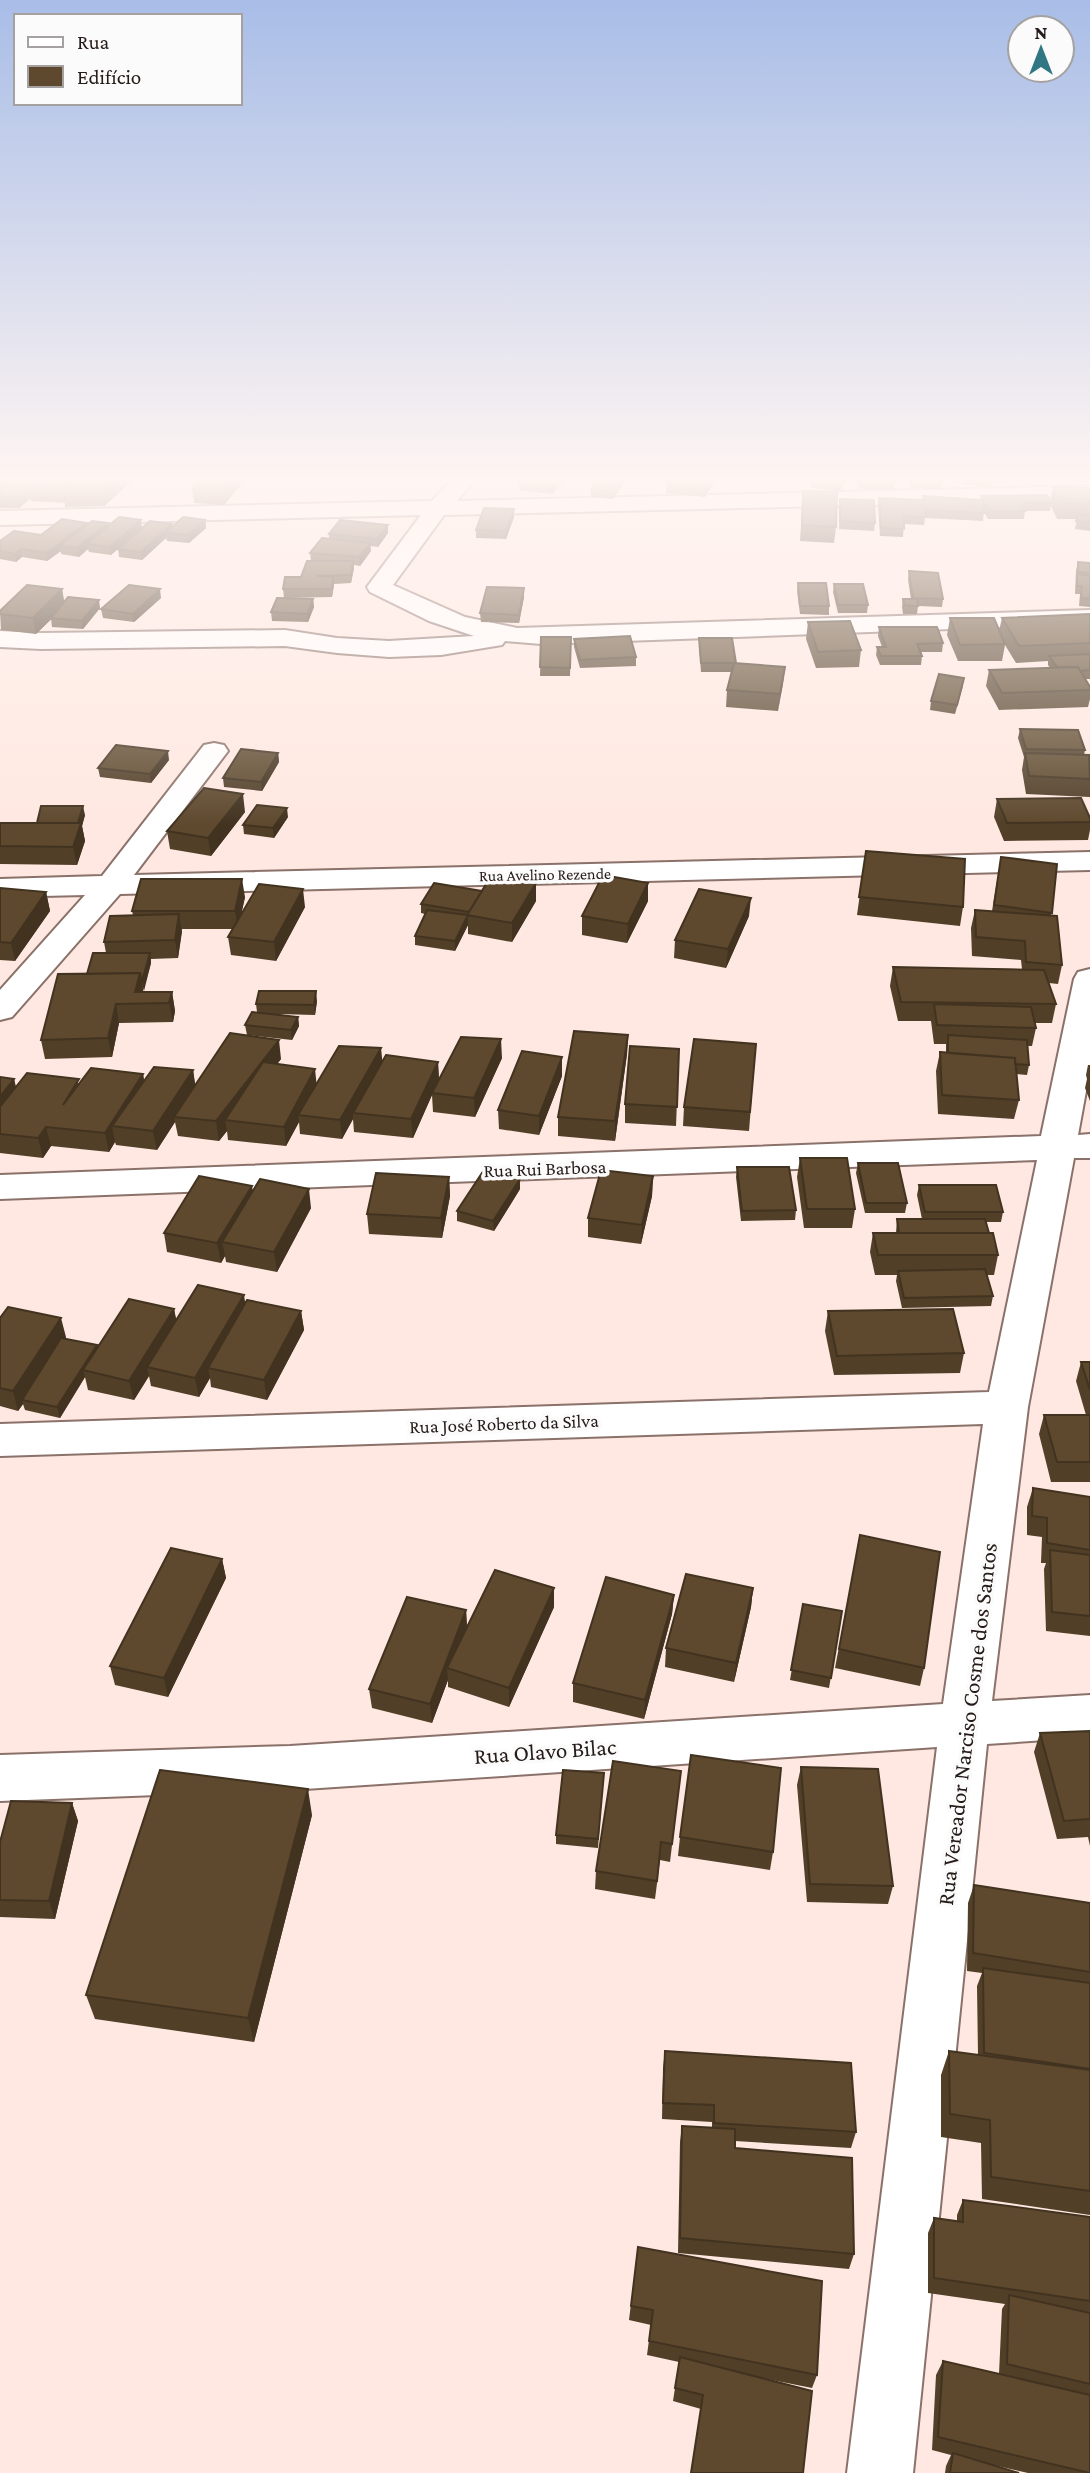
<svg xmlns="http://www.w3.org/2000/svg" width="1090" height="2473" viewBox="0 0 1090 2473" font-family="'Crimson Pro',serif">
<rect width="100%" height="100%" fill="#ffe8e1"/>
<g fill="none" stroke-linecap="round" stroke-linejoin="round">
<defs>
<path id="street" d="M452,480H475L457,501L1090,486V500L444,515L393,585L465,617L517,628L1090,610V624L541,644L505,641L502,645L441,655L389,657L337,653L285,646L41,649L0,647V631L41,633L285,630L337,638L389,641L474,636L429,621L370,592L367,587L421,515L0,525V511L432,501Z
M214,743L224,745L228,751L134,875L1090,852V870L120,894L12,1017L0,1020V990L85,895L0,897V879L102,876L204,745Z
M1090,969V1069L1078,1135L1090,1134V1158H1074L1028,1407L992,1701L1090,1695V1737L987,1744L913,2473H847L937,1747L290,1790L0,1801V1755L290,1746L943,1704L983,1424L0,1456V1424L989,1392L1037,1160L0,1199V1175L1041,1136L1074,979L1078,972Z"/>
</defs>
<use href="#street" stroke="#8a7169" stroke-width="4"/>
<use href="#street" fill="#fff" fill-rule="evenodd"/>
</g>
<path fill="#513f28" d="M133,480L104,506L65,507V503L31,501V498L19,508H0V489L33,481Z
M198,480H245L224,505L194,503L192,488Z
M519,480H565L552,494L519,490Z
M597,480H626L613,499L591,497V489Z
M666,480H715L705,497L666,493Z
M811,480H847L840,491L810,488Z
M856,480H895L894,489H858Z
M910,480H944L941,490L909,487Z
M963,480H993L991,487L962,484Z
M1053,487L1090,488V531L1075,529L1077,519H1057L1051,506L1050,511H1025L1024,519H988L984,512L983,521L925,518L924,525L904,524L903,537L880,536L878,506L879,498L923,500V496L981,500V496L1050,500Z
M803,491L836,527L834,543L800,541Z
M840,499L875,523L874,531L839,529Z
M514,509V517L506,539L476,538V530Z
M205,520L206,528L189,543L167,541L166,538L142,560L119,557L118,549L111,555L89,552L88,549L79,557L61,554V551L47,561L22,557L16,562L0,559V541L41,535L87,523V525L142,528L172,524L173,527Z
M388,533L378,547L370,546L371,551L360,566L354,565L351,583L334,584L332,597L284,598L283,589L301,577L316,561H311L310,553L329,539V534Z
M1078,562L1090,563V607L1079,606L1080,594H1075L1076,570Z
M909,571L943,599L942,607L918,606L917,614H903L902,607L903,599H911L908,580Z
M798,583L829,606V615L800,614L797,591Z
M834,584L868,605L867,613H838L833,592Z
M524,588V597L519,623L481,622L480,613Z
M62,589L64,602L100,608L83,629L52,627L51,619L36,634L1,630L0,611Z
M161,598L134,622L103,618L101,609Z
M313,599L314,607L308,622L272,621L271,612Z
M1090,614V679H1085L1090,687V699L1088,707L999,710L986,686L989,670L1050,668L1048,665V661L1016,663L1005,645L1002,661H958L947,635L950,618L999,631L1002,618Z
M808,622L861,650L859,667L816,668L806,639Z
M879,627L943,643L942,652H921L922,656L921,665H880L876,655L877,647H882L878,636Z
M541,637H571L570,676H540Z
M699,638L736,663L785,667L778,711L726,707L727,690L731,672H701L699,646Z
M574,639L636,657V666L580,668L574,647Z
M963,686L955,714L930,710L931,701Z
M1020,729L1085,750L1084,755L1090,758V797L1026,794L1022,770L1024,757L1018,738Z
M278,753L279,762L262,791L224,787L223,778Z
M169,760L151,783L100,777L98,768Z
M997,799L1090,818V830L1088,840L1004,841L994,817Z
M245,812L211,856L170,849L167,831Z
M85,815L82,826L85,841L77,865L0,864V823H37Z
M288,817L274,838L244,834L243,825Z
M866,851L963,907L960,926L857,915Z
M1001,857L1057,864L1051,916L1062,965L1058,984L1049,983L1056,1004L1052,1023H1035L1036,1028L1032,1046H1027L1029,1065L1027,1075L1016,1074L1019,1100L1014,1119L938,1114L936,1071L940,1052L946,1053V1044H934L931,1021H898L890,986L893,967L1022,969L1021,960L972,956L971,928L975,910L992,911Z
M0,888L46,892L50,911L15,961L0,960Z
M245,897L241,915L305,907L276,961L231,955L228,937L233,929H182L178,958L151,959V963L143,991V992H172L175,1011L173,1022L119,1023L112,1057L45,1059L41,1040L87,974L106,953L104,942L133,915L132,911Z
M536,901L512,942L468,934V925L455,951L415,945V936L425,914L421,913V904Z
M648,901L627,943L582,935V916Z
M749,916L726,968L674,958L675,940Z
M317,1001L315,1015L278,1014L298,1017L299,1026L292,1040L247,1035L245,1025L257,1012L256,1004Z
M628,1035L627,1054L615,1141L558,1136V1117Z
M756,1044L749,1131L683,1126L684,1107Z
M679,1049L676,1126L625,1123V1104Z
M502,1058L475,1117L433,1112L432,1095L413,1138L354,1132L353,1119L342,1139L300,1134L299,1122L286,1146L228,1140L227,1131L219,1141L178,1136L175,1122L157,1150L116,1145L115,1142L109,1152L51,1146L43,1158L0,1153V1077L14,1079L16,1087L79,1083L143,1074L144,1081L193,1070L195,1086L281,1059L277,1064L317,1084L382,1061L438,1062L439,1080Z
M1088,1065H1090V1101L1085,1088L1087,1079L1086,1075Z
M562,1076L539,1135L499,1129L498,1110Z
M800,1158L855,1209L852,1228H804L797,1177Z
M858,1163L907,1203L905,1213H865L856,1173Z
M737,1167L796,1210L795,1220L741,1221L736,1177Z
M653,1176L652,1196L641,1244L588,1237V1218Z
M449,1177L450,1196L442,1238L369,1234L367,1214Z
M919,1185L1003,1212L1001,1222H986L989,1233L998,1255L994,1275H987L993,1296L991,1306L902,1308L896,1281L897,1275H875L870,1252L873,1233H896L897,1219H922L917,1195Z
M520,1189L494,1231L457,1221V1211Z
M253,1192L311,1208L277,1272L226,1262L225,1256L221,1263L167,1252L164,1233Z
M246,1302L301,1311L304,1330L267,1400L211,1387L210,1378L199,1397L151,1386L149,1376L134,1400L88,1390L85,1377L60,1418L25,1410L23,1404L18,1411L0,1406V1318L66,1337L65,1339L97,1349L174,1309L176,1320Z
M828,1311L964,1353L960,1373L834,1375L825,1331Z
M1081,1362H1090V1482H1051L1039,1434L1044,1415H1086L1076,1381Z
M1033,1488L1090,1497V1636L1046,1631L1044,1569L1046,1563H1041L1042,1537L1027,1535V1507Z
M860,1535L924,1668L920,1686L835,1668Z
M222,1559L226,1578L168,1697L115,1685L110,1666Z
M753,1588L751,1607L734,1682L665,1667L666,1648Z
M674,1595L672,1614L644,1719L573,1702V1683Z
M803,1604L842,1611L829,1688L790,1680Z
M554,1607L509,1707L448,1687V1680L432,1723L372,1708L369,1689L466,1610L467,1627Z
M1090,1731V1846L1088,1837L1057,1839L1034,1752L1040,1733Z
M801,1767L893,1886L888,1904L807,1902L797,1785Z
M681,1771L670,1862L660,1860L655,1899L595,1889L596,1871Z
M603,1783L598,1848L556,1844V1835Z
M72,1803L78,1821L55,1919L0,1917V1842Z
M312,1815L254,2042L95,2019L86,1995Z
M680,1837L773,1852L770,1870L678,1856Z
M974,1885L1090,1903V2215L982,2199L981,2143L941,2137V2075L949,2051L978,2055L977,1986L982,1973L967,1971L968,1903Z
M665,2051L856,2132L851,2148L735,2141V2148L854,2254L849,2269L678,2253L680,2142L682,2126L712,2128V2122L662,2119L663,2068Z
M963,2200L1090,2217V2473H1028L989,2464L1019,2473H945L946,2466L951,2455L932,2450L936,2375L943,2361L999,2374L1002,2309L1005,2304L928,2293V2233L934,2218L957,2221V2215Z
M638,2247L817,2375L812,2388L767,2379L701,2409L673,2401L679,2362L647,2355L651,2325L629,2320Z"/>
<path fill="#423320" d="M0,480H11L0,489Z
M71,480H88L63,492V488Z
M114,480H133L104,506L102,491Z
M231,480H245L224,505L222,490Z
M552,480H565L552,494Z
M621,480H626L613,499V491Z
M708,480H715L705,497L706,482Z
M843,480H847L840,491L841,483Z
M29,490L31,498L19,508L17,501Z
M514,509V517L506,539V531Z
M141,520L142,528L111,555L110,547Z
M205,520L206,528L189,543L188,535Z
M87,523L88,531L60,546L61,551L47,561L46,553Z
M108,523L109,531L87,544L88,549L79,557L77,548Z
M172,524L173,532L166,533V538L142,560L141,552Z
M388,525V533L378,547L377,539Z
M370,543L371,551L360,566L359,557Z
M21,549L22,557L16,562L15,554Z
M353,561L354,569L351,583V575Z
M333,577L334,585L332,597V589Z
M524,588V597L519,623V615Z
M62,589L65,606L36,634L33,618Z
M160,589L161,598L134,622L133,614Z
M313,599L314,607L308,622L307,614Z
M99,600L100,608L83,629L82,621Z
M785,667L783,684L778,711L780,694Z
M168,751L169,760L151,783L150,774Z
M278,753L279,762L262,791L261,782Z
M243,794L245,812L211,856L208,838Z
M83,806L85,815L82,826L85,841L77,865L73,847Z
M287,808L288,817L274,838L273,828Z
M242,879L245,897L238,929L235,911Z
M536,883V901L512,942V923Z
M648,883V901L627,943L628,924Z
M303,889L305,907L276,961L274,942Z
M46,892L50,911L15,961L11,943Z
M751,898L749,916L726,968L728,949Z
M179,914L182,932L178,958L175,940Z
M467,916L468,925L455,951V941Z
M150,953L151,963L144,991L142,981Z
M140,973L143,992H135Z
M316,991L317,1001L315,1015L314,1005Z
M172,992L175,1011L173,1022L169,1003Z
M116,1004L119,1023L112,1057L108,1038Z
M298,1017L299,1026L292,1040L291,1030Z
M628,1035L627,1054L615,1141V1121Z
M501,1039L502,1058L475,1117L474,1098Z
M279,1040L281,1059L234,1121L225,1120L227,1131L219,1141L216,1121Z
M381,1048L383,1067L353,1113V1119L342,1139L340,1120Z
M562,1057V1076L539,1135V1116Z
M438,1062L439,1081L432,1093V1095L413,1138L411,1119Z
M315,1069L317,1088L298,1115L299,1122L286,1146L284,1127Z
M193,1070L196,1089L174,1117L175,1122L157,1150L153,1131Z
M143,1074L146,1093L112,1126L115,1142L109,1152L105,1133Z
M14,1079L18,1098L0,1123V1097Z
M46,1127L51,1146L43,1158L38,1138Z
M653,1176L652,1196L641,1244L642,1225Z
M449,1177L450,1196L442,1238L441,1218Z
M520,1179V1189L494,1231L493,1221Z
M252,1186L255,1205L222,1242L225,1256L221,1263L217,1243Z
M309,1189L311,1208L277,1272L274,1252Z
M244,1295L247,1315L208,1368L210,1378L199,1397L195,1378Z
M174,1309L178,1328L147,1367L149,1376L134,1400L129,1381Z
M301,1311L304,1330L267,1400L264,1380Z
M61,1318L66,1337L25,1401L22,1400L23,1404L18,1411L13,1391Z
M97,1345L99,1355L83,1370L85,1377L60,1418L57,1407Z
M222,1559L226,1578L168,1697L164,1678Z
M554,1588V1607L509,1707V1688Z
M753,1588L751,1607L734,1682L736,1663Z
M674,1595L672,1614L644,1719L645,1700Z
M466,1610L467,1629L447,1668L448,1680L432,1723L430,1704Z
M308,1789L312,1815L254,2042L248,2018Z
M72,1803L78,1821L55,1919L49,1901Z"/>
<path fill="#5e492e" stroke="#423320" stroke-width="2" d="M12,480L33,481L28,486L29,490L17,501L0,500V489Z
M35,480H71L63,488L28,486Z
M76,480H114L102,491L63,492Z
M198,480H231L222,490L192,488Z
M597,480H621L613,491L591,489Z
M685,480H708L706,482Z
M811,480H843L841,483Z
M859,480H895V482L859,481Z
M1053,487L1090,488V504L1060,503Z
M803,491L837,492L836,527L802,525Z
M1047,495L1052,503H1021L1025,511H989L981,496Z
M923,496L982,500L984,513L925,510L926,517L904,516V529L881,528L879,498L924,500Z
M840,499L874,500L875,523L840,521Z
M484,508L514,509L506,531L476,530Z
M1078,514L1090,516V522L1076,521Z
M119,517L141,520L110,547L87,544Z
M183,517L205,520L188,535L166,533Z
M62,519L87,523L46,553L21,549L15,554L0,551V541L14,531L41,535Z
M340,520L388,525L377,539L329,534Z
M92,521L108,523L77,548L60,546Z
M150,521L172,524L141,552L118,549Z
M322,538L370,543L359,557L310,553Z
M307,561H353L351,575L317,576L333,577L332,589H283L285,577H301Z
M1078,562L1090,563V573L1078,572Z
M909,571L938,573L943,599L913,598Z
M1077,574L1090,576V599L1081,598L1082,586H1077Z
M798,583H826L829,606H800Z
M834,584H863L868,605H838Z
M27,585L62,589L33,618L0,614V611Z
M129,585L160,589L133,614L101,609Z
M487,587L524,588L519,615L480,613Z
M68,597L99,600L82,621L51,618Z
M277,598L313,599L307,614L271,612Z
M903,599H917L918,606L904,605Z
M1090,614V643L1019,646L1002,618Z
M950,618H994L1005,644L960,645Z
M850,621L861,650L818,652L808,622Z
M879,627H937L943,643L917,644L922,656H881L877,647H886Z
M630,636L636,657L580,660L574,639Z
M541,637H571L570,668L540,667Z
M699,638H732L736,663H701Z
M1090,654V670L1080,671L1078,667H1057L1049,656Z
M734,663L785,667L780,694L727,690Z
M1078,667L1090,687V690L1002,693L989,670Z
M939,674L964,678L957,705L931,701Z
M1020,729L1078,730L1085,750L1026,749Z
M116,745L168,751L150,774L98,768Z
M241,749L278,753L261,782L223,778Z
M1025,753L1089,755L1090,779L1029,776Z
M204,788L243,794L208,838L167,831Z
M1081,798L1090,818V822L1007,823L997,799Z
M257,805L287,808L273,828L243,825Z
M41,806H83L78,823H37Z
M0,823H81L73,847L0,846Z
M866,851L965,859L963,907L859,897Z
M1001,857L1057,864L1052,913L994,905Z
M603,875L648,883L628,924L582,916Z
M491,876L536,883L512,923L467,915Z
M141,879H242L235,911H132Z
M434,883L482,891L469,912L421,904Z
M259,884L303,889L274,942L228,937Z
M0,888L46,892L11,943L0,942Z
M699,889L751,898L728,949L675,940Z
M427,910L468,915L455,941L415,936Z
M975,910L1057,916L1062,965L1026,962L1025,941L976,937Z
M179,914L175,940L104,942L110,916Z
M93,953H150L142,981L140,973L87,974Z
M893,967L1044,970L1056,1004L901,1002Z
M140,973L135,992H172L169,1003L116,1004L108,1038L41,1040L58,974Z
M259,991H316L314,1005L256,1004Z
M934,1004L1031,1007L1036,1028L937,1025Z
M252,1012L298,1017L291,1030L245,1025Z
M574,1031L628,1035L615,1121L558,1117Z
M230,1033L279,1040L216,1121L174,1117Z
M948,1035L1027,1040L1029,1065L1015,1064V1058L948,1053Z
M461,1037L501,1039L474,1098L432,1093Z
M694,1039L756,1044L750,1112L684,1107Z
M339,1046L381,1048L340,1120L298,1115Z
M630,1046L679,1049L677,1107L625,1104Z
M522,1051L562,1057L539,1116L498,1110Z
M940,1052L1015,1058L1019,1100L942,1095Z
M386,1055L438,1062L411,1119L353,1113Z
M263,1062L315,1069L284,1127L225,1120Z
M154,1067L193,1070L153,1131L112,1126Z
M91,1068L143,1074L105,1133L46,1127L38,1138L0,1134V1107L27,1073L79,1079L63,1105Z
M0,1077L14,1079L0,1097Z
M800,1158H847L855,1209H807Z
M858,1163H898L907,1203H866Z
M737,1167H789L796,1210L742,1211Z
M484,1170L520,1179L493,1221L457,1211Z
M601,1170L653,1176L642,1225L588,1218Z
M376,1173L449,1177L441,1218L367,1214Z
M199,1176L252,1186L217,1243L164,1233Z
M260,1179L309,1189L274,1252L222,1242Z
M919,1185H996L1003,1212H925Z
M897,1219H985L989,1233H899Z
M873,1233H993L998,1255H878Z
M985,1269L993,1296L904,1298L898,1271Z
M198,1285L244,1295L195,1378L147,1367Z
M129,1299L174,1309L129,1381L83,1370Z
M247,1300L301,1311L264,1380L208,1368Z
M8,1307L61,1318L13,1391L0,1388V1318Z
M953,1309L964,1353L837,1356L828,1311Z
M61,1338L97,1345L57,1407L22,1400Z
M1081,1362H1090V1390Z
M1044,1415H1090V1462H1057Z
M1033,1488L1090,1497V1550L1047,1543V1518L1032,1516Z
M860,1535L940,1552L924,1668L839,1649Z
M171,1548L222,1559L164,1678L110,1666Z
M1050,1550L1090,1555V1616L1052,1612Z
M495,1570L554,1588L509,1688L447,1668Z
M686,1574L753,1588L736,1663L666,1648Z
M606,1577L674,1595L645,1700L573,1683Z
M407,1597L466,1610L430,1704L369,1689Z
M803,1604L842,1611L831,1678L791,1670Z
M1090,1731V1819L1064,1821L1040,1733Z
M691,1755L781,1768L773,1852L680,1837Z
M613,1761L681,1771L672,1844L661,1842L657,1881L596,1871Z
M801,1767L878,1769L893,1886L810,1884Z
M160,1770L308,1789L248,2018L86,1995Z
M563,1770L604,1773L598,1839L556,1835Z
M11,1801L72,1803L49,1901L0,1900V1842Z
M974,1885L1090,1903V1972L973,1953Z
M983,1968L1090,1983V2069L984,2053Z
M665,2051L851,2063L856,2132L714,2123V2105L663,2103Z
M949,2051L1090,2070V2191L991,2177L990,2120L950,2114Z
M682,2126L735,2129V2148L852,2158L854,2254L680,2238Z
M963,2200L1090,2217V2301L934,2278V2218L963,2222Z
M638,2247L822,2281L817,2375L649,2341L653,2310L631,2306Z
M1009,2295L1090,2313V2384L1007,2364Z
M680,2357L812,2391L803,2473H691L703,2395L675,2388Z
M943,2361L1090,2395V2473L938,2437Z
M953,2453L1019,2473H950Z"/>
<linearGradient id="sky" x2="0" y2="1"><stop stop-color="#a8bde7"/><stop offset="0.58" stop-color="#fff5f2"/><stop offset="1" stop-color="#fff5f2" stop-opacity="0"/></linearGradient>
<rect width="1090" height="826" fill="url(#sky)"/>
<g text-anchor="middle" stroke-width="7" stroke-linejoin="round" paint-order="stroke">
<g font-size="16" fill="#251b18" stroke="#fbfbfb">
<text transform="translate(545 874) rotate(-1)" y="6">Rua Avelino Rezende</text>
</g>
<g font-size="19" fill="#251b18" stroke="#fbfbfb">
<text transform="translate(545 1168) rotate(-2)" y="7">Rua Rui Barbosa</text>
<text transform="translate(504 1423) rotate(-2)" y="7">Rua José Roberto da Silva</text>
</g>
<g font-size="23" fill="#251b18" stroke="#fbfbfb">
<text transform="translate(967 1724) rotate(-83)" y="8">Rua Vereador Narciso Cosme dos Santos</text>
<text transform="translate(545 1751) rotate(-4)" y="8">Rua Olavo Bilac</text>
</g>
</g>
<rect x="14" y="14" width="228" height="91" fill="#fbfbfb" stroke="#a5a1a0" stroke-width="2"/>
<rect x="28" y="37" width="35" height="10" fill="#ffffff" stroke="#a5a1a0" stroke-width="2"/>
<text x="77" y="49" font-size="21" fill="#251b18">Rua</text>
<rect x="28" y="66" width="35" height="21" fill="#5e492e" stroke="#a5a1a0" stroke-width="2"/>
<text x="77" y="84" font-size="21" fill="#251b18">Edifício</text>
<g transform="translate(1041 49)"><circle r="33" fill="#fbfbfb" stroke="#a5a1a0" stroke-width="2"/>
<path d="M0-5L12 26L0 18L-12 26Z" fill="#317783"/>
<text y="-10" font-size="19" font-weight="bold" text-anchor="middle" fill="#251b18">N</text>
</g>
</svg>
